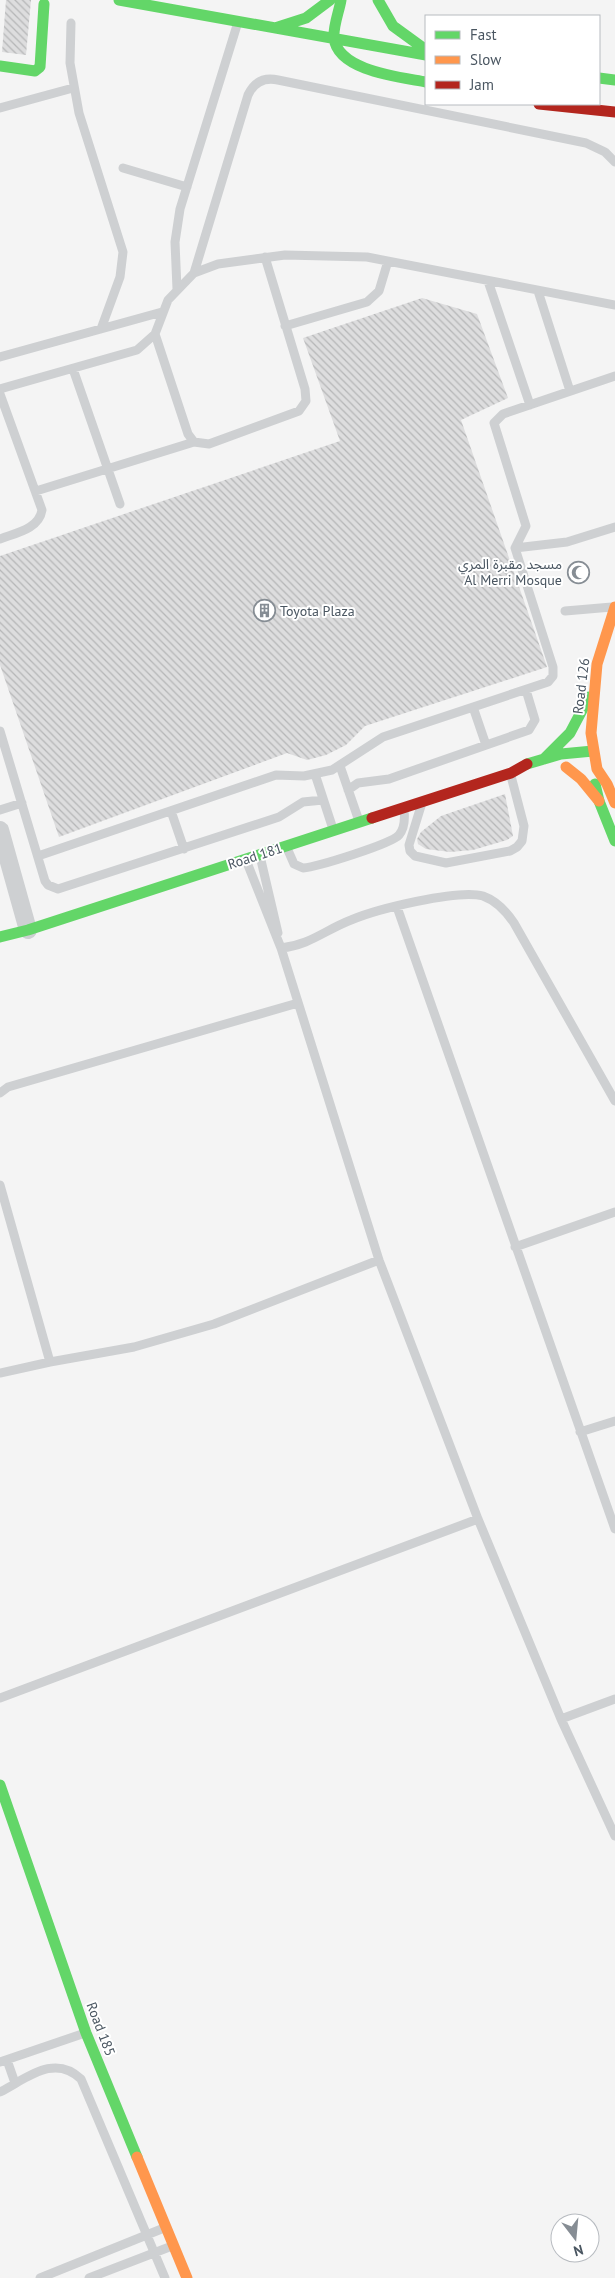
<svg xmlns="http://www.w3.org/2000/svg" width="615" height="2278" viewBox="0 0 615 2278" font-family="'PT Sans','Noto Sans Arabic',sans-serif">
<defs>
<pattern id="building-back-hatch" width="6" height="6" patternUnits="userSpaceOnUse" patternTransform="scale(1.25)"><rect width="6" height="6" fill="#ddddde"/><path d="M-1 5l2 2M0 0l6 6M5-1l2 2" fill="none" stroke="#b5b6b7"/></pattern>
</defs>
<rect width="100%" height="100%" fill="#f4f4f4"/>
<path fill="url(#building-back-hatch)" d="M6,0H31L26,55L2,52Z
M422,298L477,314L508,398L461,420L547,667L365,726L346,745L326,755L307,760L287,753L59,837L0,665V556L340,441L303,338Z
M505,794L513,836L507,840L473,850L450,852L426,849L418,844L417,839L421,832L441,816Z"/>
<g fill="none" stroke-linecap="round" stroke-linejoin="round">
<path stroke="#ced0d2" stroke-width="9" d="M71,23L70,63L79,113L123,252L120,277L101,329
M0,108L73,88
M123,168L187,187
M194,273L248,95C254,82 264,77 278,80L586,143L605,152L615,162
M488,281L530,405
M177,289L175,242L180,209L238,22
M538,291L570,391
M285,326L367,302L379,291L388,261
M155,334L188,434L194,442L209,444L299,411L306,401L305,389L265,257
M0,357L162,312
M73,369L120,504
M0,389L137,350L155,334L168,300L194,273L218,264L285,255L367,257L615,305
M0,394L42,510C39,529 16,533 0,539
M36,491L194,442
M515,548L567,542L615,527
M565,611L612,607
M473,707L486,745
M0,731L45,881L48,885L58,889L279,817L303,802L323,800
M340,766L359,821
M315,774L333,829
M348,790L358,783L389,779L529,730L535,720L526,690
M421,806L409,845L410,851L415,856L446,863L510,851L517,847L522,841L524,826L511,776
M0,810L22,803
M171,811L184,849
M287,848L294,864L303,868C317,867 391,844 399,835C405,828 405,819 404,810
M38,856L276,775L304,776L332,770L383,737L548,682L553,676V667L515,548L526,526L494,423L503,414L615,376
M260,856L278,933
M246,860L281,948L379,1260L478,1519L561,1719L615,1836
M397,907L615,1529
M281,948C310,945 325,930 351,920C377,909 458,889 483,896C497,901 506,911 514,923L615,1101
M0,1093L8,1087L298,1003
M0,1185L50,1362L0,1373
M515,1247L615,1212
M50,1362L134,1347L214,1324L379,1260
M580,1432L615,1421
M0,1698L478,1519
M561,1719L615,1699
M7,2060L15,2083
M0,2062L85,2033
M0,2092C26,2079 54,2053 81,2079L165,2278
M40,2278L164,2228
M89,2278L172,2246"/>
<path stroke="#ced0d2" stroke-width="18" d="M0,830L28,930"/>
<path stroke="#63d668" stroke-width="11" d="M119,0L426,55
M341,0C339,12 333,26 334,38C338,71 400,77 426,82
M378,0L393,26L426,50
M278,27L306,18L330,0
M0,66L35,71L40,67L44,4
M599,78L615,80
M544,759L570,733L589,697
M527,764L561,754L593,751
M595,784L599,801L615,841
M0,937L28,930L372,818
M0,1785L86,2033L137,2157"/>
<path stroke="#ff974d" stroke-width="11" d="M615,607L597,664L591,733L597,769L607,784L615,803
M566,767L581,779L599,801
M137,2157L187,2278"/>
<path stroke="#b3261e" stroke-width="11" d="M539,104L615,112
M372,818L511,773L527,764"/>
</g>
<defs>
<symbol id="mosque-ring" viewBox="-11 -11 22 22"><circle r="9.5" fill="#fff" stroke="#868d94" stroke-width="1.5"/><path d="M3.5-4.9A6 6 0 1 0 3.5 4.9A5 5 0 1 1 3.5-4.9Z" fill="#868d94"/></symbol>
<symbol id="building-ring" viewBox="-11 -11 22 22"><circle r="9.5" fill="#fff" stroke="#868d94" stroke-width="1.5"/><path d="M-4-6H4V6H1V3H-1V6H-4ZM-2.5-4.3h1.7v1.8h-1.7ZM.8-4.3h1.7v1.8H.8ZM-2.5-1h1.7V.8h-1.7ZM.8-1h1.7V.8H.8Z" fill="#868d94"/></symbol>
</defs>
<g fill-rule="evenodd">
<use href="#mosque-ring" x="566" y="560" width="25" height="25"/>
<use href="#building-ring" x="252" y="598" width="25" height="25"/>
</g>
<g text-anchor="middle" stroke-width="4" stroke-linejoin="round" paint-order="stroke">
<g font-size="14" fill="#4a5661" stroke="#fff" text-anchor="end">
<text x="562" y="569">مسجد مقبرة المري<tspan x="562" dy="16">Al Merri Mosque</tspan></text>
<text x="280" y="616" text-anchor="start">Toyota Plaza</text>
</g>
<g font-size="14" fill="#4a5661" stroke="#fff">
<text transform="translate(581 686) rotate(-83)" y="5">Road 126</text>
<text transform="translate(255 856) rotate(-18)" y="5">Road 181</text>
<text transform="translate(101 2029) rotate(69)" y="5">Road 185</text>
</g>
</g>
<rect x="425" y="15" width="175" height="90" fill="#ffffff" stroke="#b7bbc0"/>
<rect x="435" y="31" width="25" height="8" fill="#63d668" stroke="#b7bbc0"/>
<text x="470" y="40" font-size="15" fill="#4a5661">Fast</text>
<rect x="435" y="56" width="25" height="8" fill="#ff974d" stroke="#b7bbc0"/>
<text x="470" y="65" font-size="15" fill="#4a5661">Slow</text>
<rect x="435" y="81" width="25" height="8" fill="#b3261e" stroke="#b7bbc0"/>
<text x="470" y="90" font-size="15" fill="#4a5661">Jam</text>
<g transform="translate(575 2238) rotate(164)"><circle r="24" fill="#ffffff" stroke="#b7bbc0"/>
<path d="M0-4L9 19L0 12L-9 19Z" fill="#868d94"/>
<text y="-8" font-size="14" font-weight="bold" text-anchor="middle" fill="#4a5661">N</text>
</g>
</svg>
